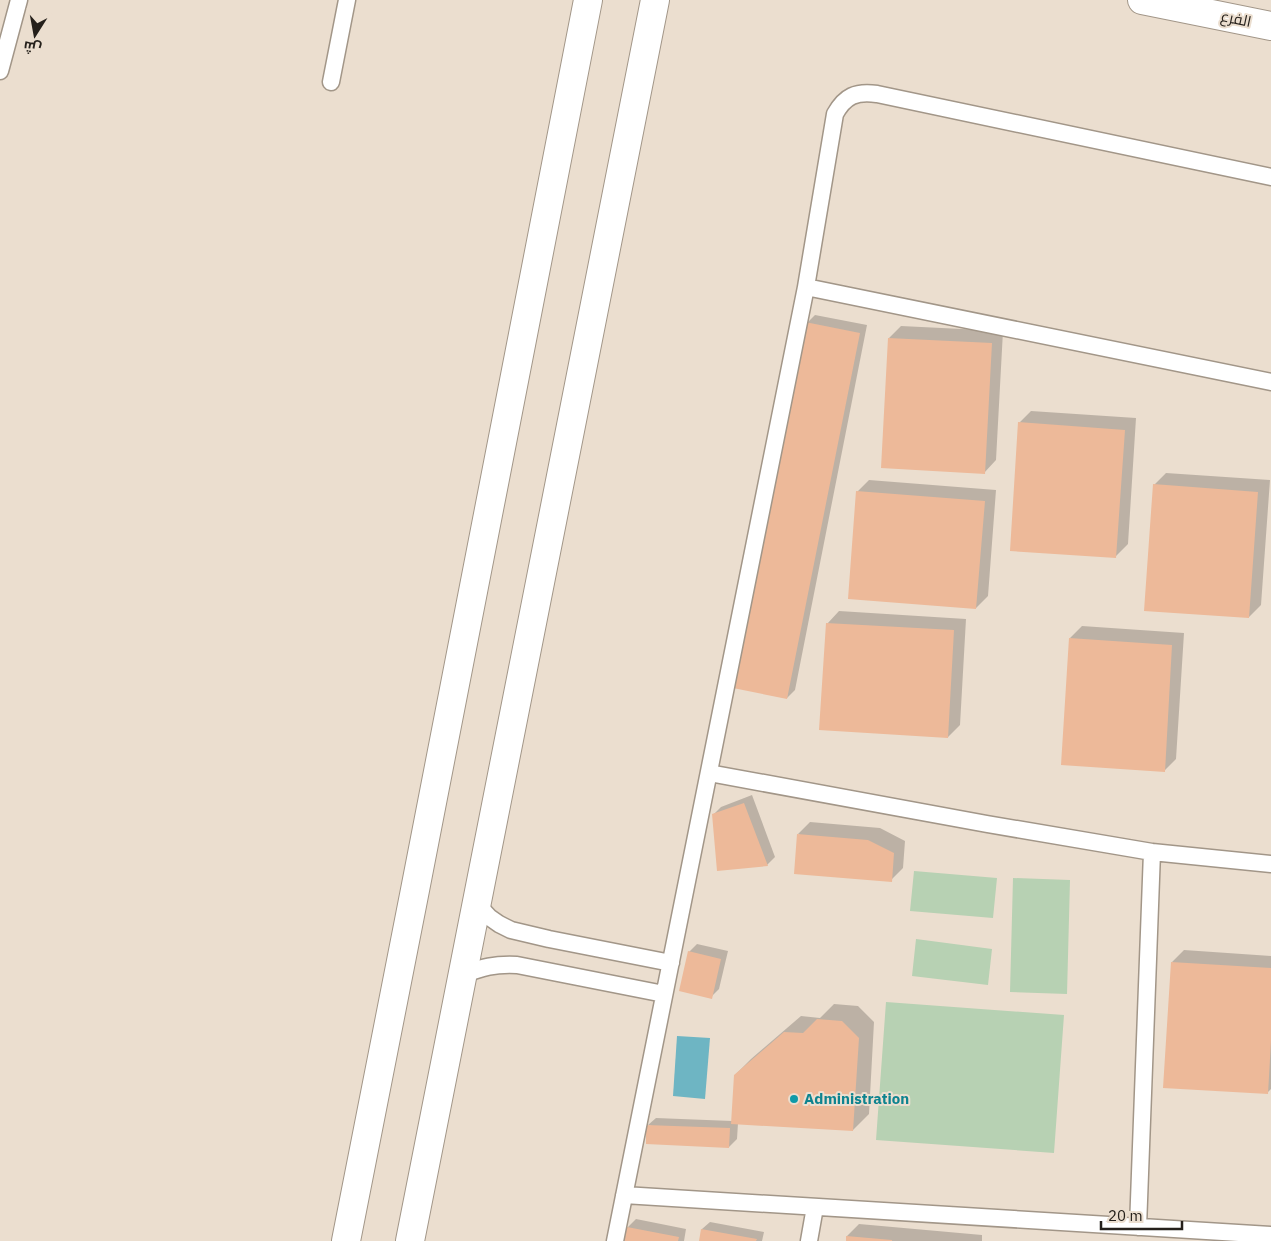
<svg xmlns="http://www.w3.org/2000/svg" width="1271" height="1241" viewBox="0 0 1271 1241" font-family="'IBM Plex Sans',Cairo,sans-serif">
<rect width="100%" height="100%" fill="#ebdecf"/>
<path fill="#b7d1b3" d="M914,871L997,878L993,918L910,911Z
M1013,878L1070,880L1067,994L1010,992Z
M916,939L992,949L988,985L912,976Z
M886,1002L1064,1015L1054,1153L876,1140Z"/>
<path fill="#6eb5c3" d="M677,1036L710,1038L705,1099L673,1096Z"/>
<path fill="#0003" d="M815,315L867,325L795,690L787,698L807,323Z
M901,326L1003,331L996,460L984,473L889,338Z
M1031,411L1136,418L1128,544L1116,556L1019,423Z
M1166,473L1270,480L1261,605L1249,617L1154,485Z
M869,480L996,490L988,596L976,608L857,492Z
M839,611L966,619L960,725L948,737L827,624Z
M1082,626L1184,633L1176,759L1164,771L1070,638Z
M752,795L775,857L767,865L713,815L721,807Z
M810,822L880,828L905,841L903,868L891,880L798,834Z
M697,944L728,951L719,989L711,997L689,952Z
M1184,950L1271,956V1089L1267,1093L1172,962Z
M834,1004L858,1006L874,1022L869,1114L853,1130L738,1123L737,1139L729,1147L648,1125L656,1118L732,1121L735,1075L751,1059L801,1016L820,1018Z
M636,1219L686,1229L684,1241H626L628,1227Z
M710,1222L764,1232L762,1241H700L702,1229Z
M859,1224L982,1235V1241H847V1236Z"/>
<path fill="#edb999" d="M805,322L860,333L787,699L733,688Z
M888,338L992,343L985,474L881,468Z
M1018,422L1125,430L1116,558L1010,551Z
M1153,484L1258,492L1249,618L1144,611Z
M856,491L985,501L976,609L848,599Z
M826,623L954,630L948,738L819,730Z
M1069,638L1172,645L1165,772L1061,765Z
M744,803L768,866L717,871L712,814Z
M797,834L868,840L894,853L892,882L794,874Z
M688,951L721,959L712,999L679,991Z
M1171,962L1271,968V1041L1268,1094L1163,1088Z
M817,1019L842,1021L859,1038L853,1131L731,1124L734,1075L784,1032L803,1033Z
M646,1125L730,1128L729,1148L646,1144Z
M627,1227L679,1237L678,1241H624Z
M701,1229L757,1239L756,1241H699Z
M846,1236L892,1240V1241H846Z"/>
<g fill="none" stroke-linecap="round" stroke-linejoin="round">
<defs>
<path id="service" d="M0,71L19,0
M331,82L347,0
M806,287L1271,382
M709,773L987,824L1152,852L1271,864
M477,904L489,917L499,924L511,930L549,939L671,963
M462,975C483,967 494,964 517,965L664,994
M624,1195L1271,1235
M1138,1227L1152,852
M615,1241L806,287L835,114C845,96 856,91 877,94L1271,177
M809,1241L815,1207"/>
<path id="minor" d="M1142,0L1271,26
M346,1241L415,890L588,0
M410,1241L655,0"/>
</defs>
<use href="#service" stroke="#a29688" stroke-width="19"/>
<use href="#minor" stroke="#a29688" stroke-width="30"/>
<use href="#service" stroke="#fff" stroke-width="16"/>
<use href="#minor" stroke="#fff" stroke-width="28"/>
</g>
<circle fill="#0f9aa8" stroke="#ebdecf" stroke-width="2" cx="794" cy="1099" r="5"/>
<g text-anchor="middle" stroke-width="4" stroke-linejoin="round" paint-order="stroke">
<g font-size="15" fill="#25201b" stroke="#ebdecf">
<text transform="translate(1236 19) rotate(12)" y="5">الفرع</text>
</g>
<g font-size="15" font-weight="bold" fill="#0d838f" stroke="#ebdecf" text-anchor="start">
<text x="804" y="1104">Administration</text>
</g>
</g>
<g transform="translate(35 35) rotate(191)" stroke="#ebdecf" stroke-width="4" paint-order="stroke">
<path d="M0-4L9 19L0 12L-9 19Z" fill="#25201b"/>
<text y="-8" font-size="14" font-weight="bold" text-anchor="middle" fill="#25201b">ش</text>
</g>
<path d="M1101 1221v8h81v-8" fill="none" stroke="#25201b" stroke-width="2.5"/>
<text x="1108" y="1221" font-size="15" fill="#25201b" stroke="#ebdecf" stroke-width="4" paint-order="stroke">20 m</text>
</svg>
